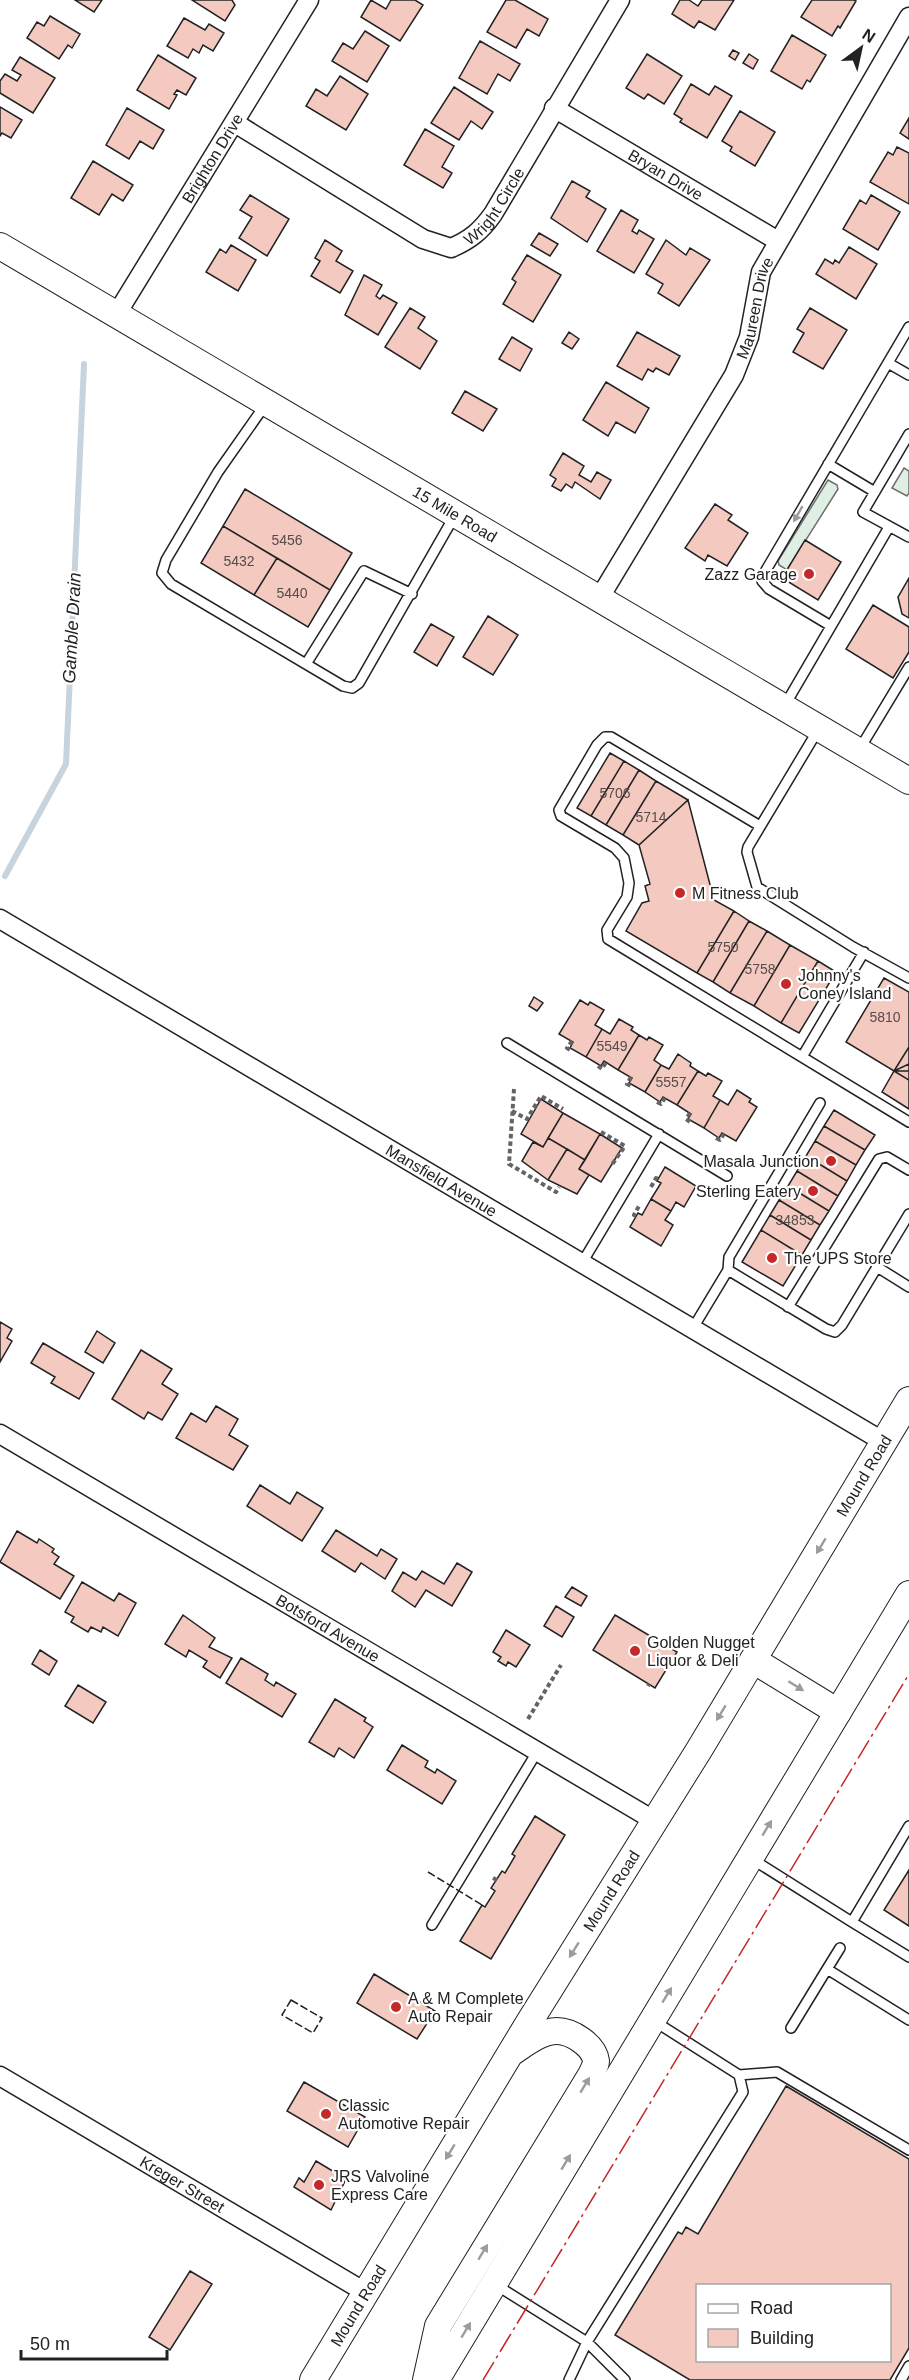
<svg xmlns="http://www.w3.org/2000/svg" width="909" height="2380" viewBox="0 0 909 2380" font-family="Helvetica,sans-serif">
<rect width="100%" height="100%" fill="#fff"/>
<path fill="#e0efe3" stroke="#6f6f6f" stroke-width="1.5" d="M904,468L909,471V493L907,496L892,488Z
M828,480L837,485L838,489L787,570L779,565L778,561Z"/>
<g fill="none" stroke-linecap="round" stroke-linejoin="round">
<path stroke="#c7d3dd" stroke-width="6" d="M5,876L66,764L84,364"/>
</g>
<path fill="#f3c9c0" stroke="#222" stroke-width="1.5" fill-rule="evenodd" d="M75,0H102L94,12Z
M192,0H232L235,5L225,21Z
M371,0L386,9L391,0H415L423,5L400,41L361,17Z
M506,0H515L548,19L539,36L527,29L516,48L487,32Z
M680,0H689L698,6L702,0H734L715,30L699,21L694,28L672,14Z
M812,0H854L856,1L840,28L838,26L832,36L801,17Z
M50,16L80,34L72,48L68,45L59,59L27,38L37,22L44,26Z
M184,18L205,30L209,24L224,33L213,51L203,45L199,53L193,49L188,58L167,46Z
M365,31L389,46L367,82L332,61L343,43L353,49Z
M792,35L826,55L810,82L807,80L802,89L771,71Z
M480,41L520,64L510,81L498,74L487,94L459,78Z
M733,50L739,53L735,60L729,56Z
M647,54L682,76L664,104L648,94L644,99L626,88Z
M749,54L758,60L753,69L743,63Z
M158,55L196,78L186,95L177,90L174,94L177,95L169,109L137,90Z
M20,57L55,78L33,113L0,93V81L5,74L17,81L21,75L12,70Z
M340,76L368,94L346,130L306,106L316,89L327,96Z
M691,84L709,95L715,86L732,96L707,138L680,122L682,119L674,114Z
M454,87L493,112L482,129L471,121L459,140L431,123Z
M0,107L22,120L11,138L2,133L0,136Z
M127,108L164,130L153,149L140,141L129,159L106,145Z
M740,111L775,132L755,166L730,151L732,147L722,141Z
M909,118V139L900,133Z
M425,129L454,146L442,167L452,173L443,188L404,165Z
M897,147L909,153V204L870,182L888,152L893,155Z
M93,161L133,185L123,201L112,194L99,215L71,198Z
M572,181L590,191L586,197L606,209L587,242L551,218Z
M250,195L289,219L267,256L239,238L252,217L240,210Z
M871,195L900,212L878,250L843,229L860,200L866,204Z
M621,210L638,220L632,231L637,234L639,230L654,239L634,273L597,251Z
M539,233L558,244L550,256L531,245Z
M325,240L342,251L336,261L353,271L340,293L311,276L320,261L315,258Z
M666,240L686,255L690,248L710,260L679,306L658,293L663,284L646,274Z
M231,245L256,260L238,291L206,272L220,249L226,253Z
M849,247L877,264L856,299L816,274L825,259L833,264L835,260L839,263Z
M527,255L561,275L533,322L503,304L516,282L512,279Z
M364,275L382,285L376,296L380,299L383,295L397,303L378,335L345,315Z
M410,308L425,317L418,328L437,341L420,369L385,347Z
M810,308L847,330L823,369L793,352L804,333L797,329Z
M569,332L579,339L572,349L562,343Z
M637,332L680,356L669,375L656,368L653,372L648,369L642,380L617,366Z
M512,337L532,349L520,371L499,359Z
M606,382L649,408L635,433L616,422L608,436L583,420Z
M465,391L497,409L483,431L452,413Z
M563,453L584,466L579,475L591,482L597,472L611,480L600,499L575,482L572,488L566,484L561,491L552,486L556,479L550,475Z
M245,489L352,553L330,590L223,526Z
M715,504L732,515L728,520L748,533L727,566L708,555L705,561L685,548Z
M223,526L277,558L254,595L201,563Z
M805,540L841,562L818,600L782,578Z
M277,558L330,590L308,627L254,595Z
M909,578V618L902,614L898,597Z
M873,605L909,627V652L893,678L846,649Z
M488,616L518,635L493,675L463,657Z
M431,624L454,637L437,666L414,652Z
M610,753L624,761L591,816L577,808Z
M624,761L639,770L606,825L591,816Z
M639,770L656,781L623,835L606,825Z
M656,781L688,800L639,845L623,835Z
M688,800L714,900L734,911L697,973L626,931L642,903L649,901L645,886L650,884L639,845Z
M734,911L749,921L713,982L697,973Z
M749,921L767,931L730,993L713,982Z
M767,931L790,945L754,1006L730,993Z
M790,945L818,961L781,1023L754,1006Z
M818,961L836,972L799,1033L781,1023Z
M884,978L909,992V1047L894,1071L846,1042Z
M534,997L543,1003L537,1011L529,1006Z
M580,1000L588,1005L590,1002L604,1010L595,1025L602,1029L586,1057L570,1048L573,1042L559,1034Z
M619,1019L633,1027L631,1030L639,1035L618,1070L604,1061L601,1066L586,1057L602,1029L610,1034Z
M639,1035L647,1040L649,1037L663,1045L654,1060L661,1065L645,1092L629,1083L632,1078L618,1070Z
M909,1047V1064L894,1071Z
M678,1054L691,1063L690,1066L698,1071L677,1105L663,1097L660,1102L645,1092L661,1065L669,1069Z
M909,1064V1071H894Z
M698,1071L706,1076L708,1073L722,1081L713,1096L720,1100L704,1128L688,1119L691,1114L677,1105Z
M894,1071L909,1080V1109L882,1092Z
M894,1071H909V1080Z
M737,1090L751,1099L749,1102L757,1107L736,1141L722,1133L719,1138L704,1128L720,1100L728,1105Z
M541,1099L563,1113L543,1147L521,1134Z
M834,1110L875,1135L865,1150L824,1126Z
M563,1113L600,1134L585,1160L548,1138Z
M824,1126L865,1150L856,1165L815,1141Z
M600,1134L622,1148L601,1182L579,1169Z
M548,1138L567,1149L548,1180L522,1161L533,1142L543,1147Z
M815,1141L856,1165L847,1181L806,1156Z
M567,1149L585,1160L579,1169L589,1175L577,1194L548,1180Z
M806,1156L847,1181L838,1196L797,1171Z
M665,1167L696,1186L684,1207L676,1202L671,1211L651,1199L661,1183L657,1181Z
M797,1171L838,1196L829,1211L788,1186Z
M788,1186L829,1211L820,1225L779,1200Z
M651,1199L671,1211L665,1220L673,1225L661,1246L630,1227L638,1213L642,1215Z
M779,1200L820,1225L811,1240L770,1215Z
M770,1215L811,1240L802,1255L761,1230Z
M761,1230L802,1255L783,1286L742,1262Z
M0,1322L12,1329L7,1338L12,1341L0,1362Z
M97,1331L115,1343L103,1363L85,1352Z
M43,1343L94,1373L79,1399L51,1383L55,1377L31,1363Z
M141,1350L172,1369L162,1384L178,1394L162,1420L148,1412L144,1419L112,1399Z
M216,1406L238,1419L229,1435L248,1446L233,1470L176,1438L191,1413L206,1422Z
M260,1485L290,1504L297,1492L323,1508L302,1541L247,1506Z
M336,1530L377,1556L381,1549L397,1559L385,1579L361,1563L355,1572L322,1551Z
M17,1531L37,1543L39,1539L54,1549L52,1552L59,1557L54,1564L74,1576L60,1599L0,1562Z
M457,1563L472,1572L452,1606L426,1590L415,1607L392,1591L403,1572L416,1580L422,1571L444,1584Z
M82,1582L114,1601L119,1593L136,1603L118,1636L103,1627L101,1632L91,1627L88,1632L71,1622L74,1617L65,1612Z
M572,1587L587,1596L581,1606L565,1597Z
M556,1606L574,1617L562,1637L544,1626Z
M183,1615L215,1638L209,1647L232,1658L220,1678L203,1667L207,1661L189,1650L186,1657L165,1644Z
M615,1615L677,1652L655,1688L593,1650Z
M506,1630L530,1645L516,1667L508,1662L506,1666L498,1661L501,1657L493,1652Z
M40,1650L57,1661L49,1675L32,1664Z
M241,1658L268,1674L265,1680L274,1686L276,1682L296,1694L282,1717L226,1683Z
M78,1685L106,1702L93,1723L65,1706Z
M335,1699L366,1718L364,1721L373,1727L354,1758L339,1748L334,1757L309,1742Z
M402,1745L428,1761L425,1767L435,1773L437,1769L456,1781L442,1804L387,1770Z
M535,1816L565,1835L491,1959L460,1941L482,1905L485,1907L495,1891L491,1888L502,1871L505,1873L515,1856L512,1854Z
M909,1870V1926L884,1910Z
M374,1974L435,2011L417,2039L357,2003Z
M304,2082L365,2117L348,2147L287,2111Z
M786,2086L909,2159V2348L890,2380H690L615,2335L678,2232L682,2234L686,2227L698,2234ZM698,2286H890V2360H698Z
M316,2161L346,2179L331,2210L294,2187L299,2178L304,2182Z
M190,2271L212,2284L170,2350L149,2337Z"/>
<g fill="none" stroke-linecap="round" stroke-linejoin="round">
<defs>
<path id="lane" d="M888,363L909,375
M265,405L218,472L166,560L162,573L171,584L343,686L352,688L359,683L455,515
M909,434L863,512L909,537
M828,464L875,492
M831,626L769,589L762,581V577L909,327
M306,664L364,571L412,594
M785,705L889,527
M818,730L748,847L747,852L757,887L853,947L909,978
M859,750L909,667
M760,826L611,737H605L597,745L559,810L561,816L615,848L624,858L629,883L627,897L607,930L608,939L909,1122
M507,1043L727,1176
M802,1057L864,952
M582,1263L659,1134
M877,1267L909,1287
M728,1270L826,1329L835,1332L842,1325L909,1214
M788,1307L879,1159L887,1157L909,1170
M693,1328L728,1270L729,1257L820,1103
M752,1859L852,1922L909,1826
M852,1922L909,1957
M432,1925L537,1752
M840,1948L827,1969L909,2020
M791,2028L827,1969
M739,2075L777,2072L909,2150
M496,2285L587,2342L743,2092L739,2075L654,2021
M569,2380L587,2342L625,2380
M901,2380L909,2366"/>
<g id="street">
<path id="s1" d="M554,108L778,241"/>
<path id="s2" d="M235,123L423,239L451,248C470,240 481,231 493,214L620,0"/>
<path id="s3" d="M116,315L309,0"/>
<path id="s4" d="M600,597L734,375L749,337L761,272L909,17"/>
<path id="s5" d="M0,919L884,1442"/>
<path id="s6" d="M0,1434L655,1821"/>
<path id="s7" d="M0,2076L365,2292"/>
</g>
<g id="secondary">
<path id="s8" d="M0,246L909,781"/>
<path d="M753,1660L838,1712"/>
<path id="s9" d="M313,2380L528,2024L699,1750L909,1400"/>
<path d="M426,2380L438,2326L591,2075C593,2071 596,2065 596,2061C594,2045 571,2031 557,2031C541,2031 526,2043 514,2051"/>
<path d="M436,2380L909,1594"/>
</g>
</defs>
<use href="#lane" stroke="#222" stroke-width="12"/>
<use href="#street" stroke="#222" stroke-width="21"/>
<use href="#secondary" stroke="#222" stroke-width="28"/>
<path stroke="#646464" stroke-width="4" stroke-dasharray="4.5 3" stroke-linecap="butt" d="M572,1041L567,1048L572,1051
M598,1066L602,1069L606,1062
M631,1077L627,1084L631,1086
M514,1089L509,1164L556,1192L559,1187
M657,1102L661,1104L665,1098
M512,1111L527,1119L541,1096L563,1109
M690,1113L686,1119L690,1122
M601,1132L625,1146L611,1166
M716,1138L720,1140L724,1134
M651,1187L656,1178L658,1179
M636,1216L634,1215L639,1206
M648,1686L649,1684
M528,1719L561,1665
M493,1878L497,1880"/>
<use href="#lane" stroke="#fff" stroke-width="9"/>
<use href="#street" stroke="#fff" stroke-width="18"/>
<use href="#secondary" stroke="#fff" stroke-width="26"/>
<path stroke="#222" stroke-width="1.5" stroke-dasharray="8 3" stroke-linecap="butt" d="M428,1872L482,1905
M291,2000L322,2018L313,2033L282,2015Z"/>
<path stroke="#c62828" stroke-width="1.5" stroke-dasharray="21 4.5 3 4.5" stroke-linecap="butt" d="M483,2380L909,1674"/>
</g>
<defs><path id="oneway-solid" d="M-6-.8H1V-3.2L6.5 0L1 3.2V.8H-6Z" transform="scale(1.5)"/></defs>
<g fill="#9c9c9c">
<use href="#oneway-solid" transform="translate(798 514) rotate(120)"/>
<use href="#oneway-solid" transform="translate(821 1546) rotate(121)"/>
<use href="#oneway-solid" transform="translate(796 1686) rotate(32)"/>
<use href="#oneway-solid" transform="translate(721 1713) rotate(121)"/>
<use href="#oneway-solid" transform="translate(767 1828) rotate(-59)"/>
<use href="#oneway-solid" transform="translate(574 1950) rotate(122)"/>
<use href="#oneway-solid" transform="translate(667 1995) rotate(-59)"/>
<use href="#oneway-solid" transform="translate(585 2085) rotate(-59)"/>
<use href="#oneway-solid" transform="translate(450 2152) rotate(121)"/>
<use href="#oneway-solid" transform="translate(566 2162) rotate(-59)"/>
<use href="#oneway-solid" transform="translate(483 2252) rotate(-59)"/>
<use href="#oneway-solid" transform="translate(466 2330) rotate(-59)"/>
</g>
<g fill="#c62828" stroke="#fff" stroke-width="2">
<circle cx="809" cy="574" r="6"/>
<circle cx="680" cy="893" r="6"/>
<circle cx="786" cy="984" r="6"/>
<circle cx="831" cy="1161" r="6"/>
<circle cx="813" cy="1191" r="6"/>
<circle cx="772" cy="1258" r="6"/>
<circle cx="635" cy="1651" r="6"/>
<circle cx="396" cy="2007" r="6"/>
<circle cx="326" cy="2114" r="6"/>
<circle cx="319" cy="2185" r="6"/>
</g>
<g text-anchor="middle" stroke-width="4.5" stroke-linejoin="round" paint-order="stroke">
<g font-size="14" fill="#564c4a">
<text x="287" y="545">5456</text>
<text x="239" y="566">5432</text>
<text x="292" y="598">5440</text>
<text x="615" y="798">5706</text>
<text x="651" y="822">5714</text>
<text x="723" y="952">5750</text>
<text x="760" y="974">5758</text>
<text x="885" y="1022">5810</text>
<text x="612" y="1051">5549</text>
<text x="671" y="1087">5557</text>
<text x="795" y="1225">34853</text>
</g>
<g font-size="16" fill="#222" stroke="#fff">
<text dy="6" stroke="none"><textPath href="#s3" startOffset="184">Brighton Drive</textPath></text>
<text dy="6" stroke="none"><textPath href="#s1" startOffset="130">Bryan Drive</textPath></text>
<text dy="6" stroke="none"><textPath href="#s2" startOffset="312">Wright Circle</textPath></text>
<text dy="6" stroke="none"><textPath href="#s4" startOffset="330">Maureen Drive</textPath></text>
<text dy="6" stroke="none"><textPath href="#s8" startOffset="528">15 Mile Road</textPath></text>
<text dy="6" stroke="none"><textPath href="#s5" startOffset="513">Mansfield Avenue</textPath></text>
<text dy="6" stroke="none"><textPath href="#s9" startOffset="1059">Mound Road</textPath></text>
<text dy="6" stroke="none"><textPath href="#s6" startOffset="381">Botsford Avenue</textPath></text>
<text dy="6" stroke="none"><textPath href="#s9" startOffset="573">Mound Road</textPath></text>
<text dy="6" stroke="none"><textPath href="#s7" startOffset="212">Kreger Street</textPath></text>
<text dy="6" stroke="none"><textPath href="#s9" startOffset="87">Mound Road</textPath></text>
</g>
<g font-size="16" fill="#222" stroke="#fff" text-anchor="start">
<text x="797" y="580" text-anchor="end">Zazz Garage</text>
<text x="692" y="899">M Fitness Club</text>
<text x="798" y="981">Johnny's<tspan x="798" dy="18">Coney Island</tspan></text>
<text x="819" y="1167" text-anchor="end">Masala Junction</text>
<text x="801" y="1197" text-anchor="end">Sterling Eatery</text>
<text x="784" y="1264">The UPS Store</text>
<text x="647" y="1648">Golden Nugget<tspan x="647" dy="18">Liquor &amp; Deli</tspan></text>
<text x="408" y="2004">A &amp; M Complete<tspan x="408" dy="18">Auto Repair</tspan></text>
<text x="338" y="2111">Classic<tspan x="338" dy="18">Automotive Repair</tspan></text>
<text x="331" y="2182">JRS Valvoline<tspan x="331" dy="18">Express Care</tspan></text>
</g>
<g font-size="18" font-style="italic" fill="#222" stroke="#fff">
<text transform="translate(72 628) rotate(-87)" y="6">Gamble Drain</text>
</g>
</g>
<rect x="696" y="2284" width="195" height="78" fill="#ffffff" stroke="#a7a7a7" stroke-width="1.5"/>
<rect x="708" y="2304" width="30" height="9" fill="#ffffff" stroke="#a7a7a7" stroke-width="1.5"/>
<text x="750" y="2314" font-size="18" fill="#222222">Road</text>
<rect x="708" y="2329" width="30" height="18" fill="#f3c9c0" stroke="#a7a7a7" stroke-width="1.5"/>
<text x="750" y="2344" font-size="18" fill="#222222">Building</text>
<g transform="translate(861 48) rotate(33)" stroke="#ffffff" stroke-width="4.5" paint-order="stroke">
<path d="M0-4.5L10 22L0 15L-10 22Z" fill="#222222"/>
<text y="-9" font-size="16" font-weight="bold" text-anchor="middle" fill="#222222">N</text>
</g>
<path d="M21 2350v9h146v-9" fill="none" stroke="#222222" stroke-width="3"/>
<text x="30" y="2350" font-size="18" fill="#222222" stroke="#ffffff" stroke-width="4.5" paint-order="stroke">50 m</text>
</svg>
